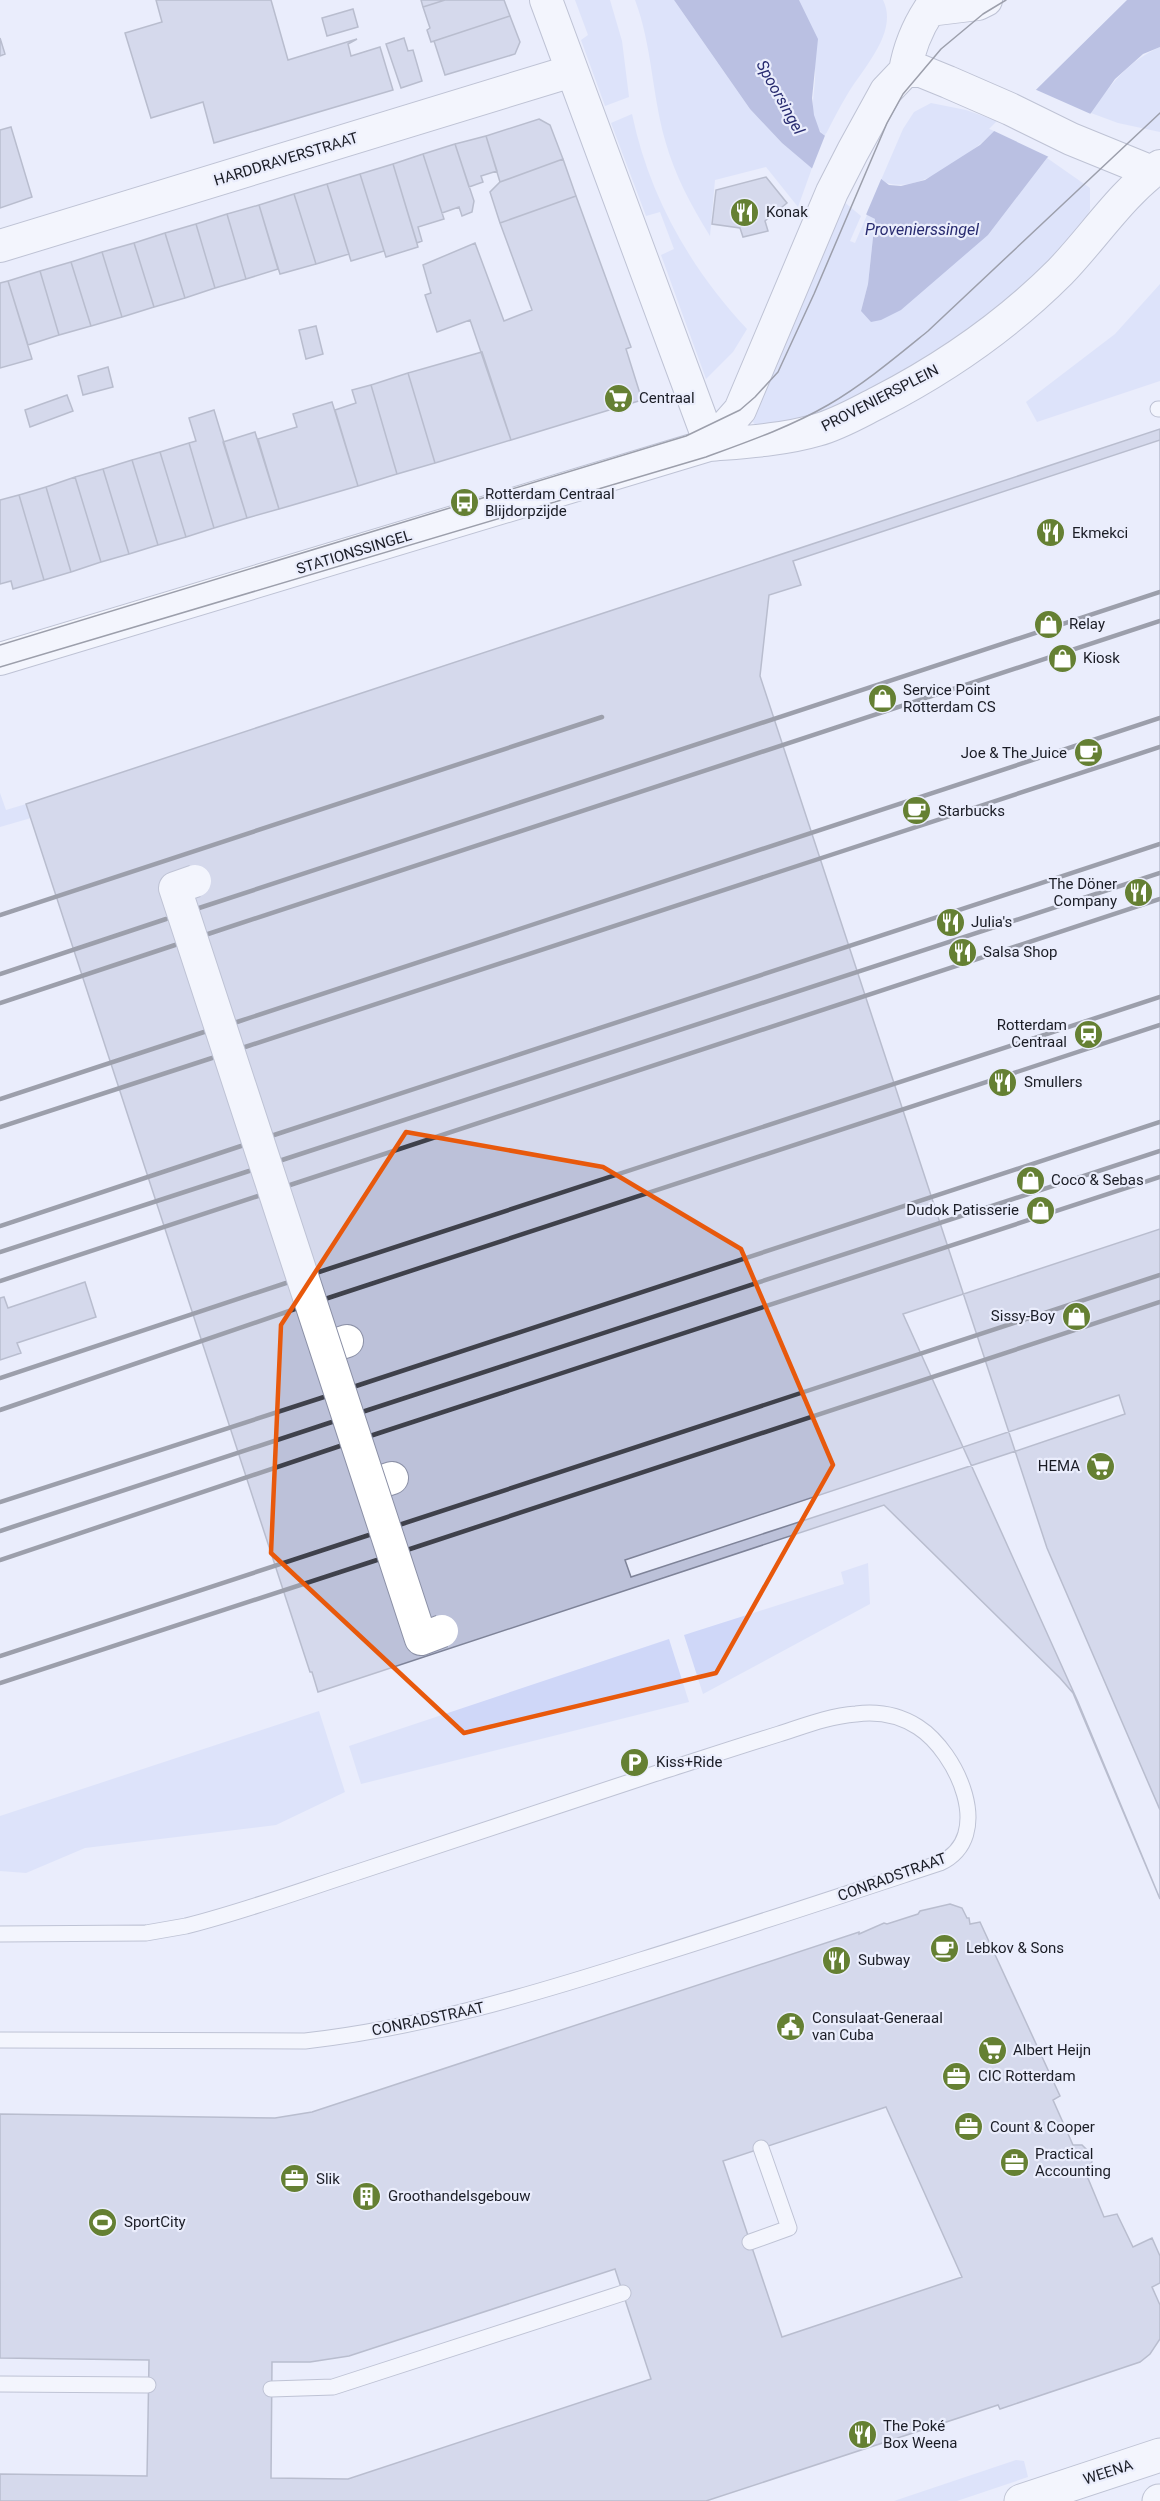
<svg xmlns="http://www.w3.org/2000/svg" width="1160" height="2501" viewBox="0 0 1160 2501" font-family="Roboto,sans-serif">
<rect width="100%" height="100%" fill="#eaedfc"/>
<path fill="#cfd7f8" d="M575,0H610L622,41L629,97L605,106L581,40L588,35Z
M635,0H674L750,109L782,143L812,168L798,207L766,167L715,180L710,236C691,205 675,176 665,140C652,94 652,45 635,0Z
M799,0H883C899,32 863,68 847,95C839,108 832,122 825,136C804,119 817,91 815,69C813,46 804,22 799,0Z
M1160,47V132L1118,123L1091,113C1110,85 1128,61 1160,47Z
M931,103L966,110L997,121L989,129L995,131C971,153 914,200 881,180L903,129L914,112Z
M632,114C649,196 690,268 747,329L733,352L706,379L661,255L674,249L660,212L646,216L611,123Z
M1047,158L1090,188V210L1078,231L1003,306L955,344L811,425L757,427L753,422L756,411L843,201L861,216L850,241L855,243L867,215L875,219L868,284L861,311L988,235Z
M1160,284V381L1037,422L1026,402L1115,334Z
M0,793L6,810L26,804L31,818L0,827Z
M868,1563L870,1604L703,1694L684,1635L844,1584L841,1572Z
M669,1639L689,1702L361,1784L349,1746Z
M319,1711L345,1792L276,1825L85,1848L26,1873L0,1871V1816Z
M1016,2460L1024,2461L1028,2477L957,2501H894Z"/>
<path fill="#808bc4" d="M674,0H799L818,39L812,98L814,115L820,132L889,185L901,186L925,180L980,145L1127,0H1160V47L1143,54L1115,79L1091,113L1047,158L988,235L901,310L881,320L871,322L861,311L868,284L875,219L867,215L782,143L750,109Z"/>
<path fill="#eaedfc" d="M1032,88L1093,115L1051,158L992,130Z
M826,133L882,177L865,217L811,171Z"/>
<path fill="#bcc1d9" stroke="#7e8398" stroke-width="1.5" fill-rule="evenodd" d="M156,0H271L288,60L357,39L348,44L351,56L380,47L393,90L214,143L203,102L151,118L125,33L162,22Z
M421,0H445L423,7Z
M445,0H504L510,16L431,42L427,30L430,28L423,7Z
M353,9L358,27L327,36L322,18Z
M510,16L520,42L515,54L445,75L434,41Z
M0,38L5,54L0,56Z
M404,38L408,51L413,50L422,81L401,88L386,44Z
M539,119L550,125L563,159L500,182L486,136Z
M11,127L32,197L0,208V130Z
M486,136L497,171L481,176L483,182L469,187L455,144Z
M455,144L474,201L472,212L462,216L459,207L442,213L423,154Z
M423,154L444,219L418,227L422,241L417,243L393,164Z
M563,159L576,196L500,223L490,192L500,182Z
M393,164L418,247L386,257L360,174Z
M360,174L384,251L351,261L327,184Z
M766,177L787,203L765,221L768,231L743,237L740,228L712,224L716,190Z
M327,184L349,254L316,264L294,194Z
M294,194L316,264L280,274L259,205Z
M576,196L631,347L626,349L642,400L511,440L470,320L437,332L425,295L431,293L423,265L475,243L504,321L532,310L500,223Z
M259,205L278,269L246,279L227,214Z
M227,214L246,279L215,288L196,224Z
M196,224L215,288L185,298L165,233Z
M165,233L185,298L154,307L134,243Z
M134,243L154,307L122,317L102,252Z
M102,252L122,317L91,326L71,262Z
M71,262L91,326L59,335L40,271Z
M40,271L59,335L28,345L8,281Z
M8,281L32,359L0,368V283Z
M316,326L323,354L306,359L299,330Z
M482,352L511,440L435,463L408,373Z
M108,367L113,387L83,395L78,376Z
M408,373L435,463L397,474L371,385Z
M371,385L397,474L358,486L335,410L356,403L352,390Z
M67,395L73,411L30,427L25,410Z
M332,402L358,486L279,509L258,439L297,427L293,414Z
M214,410L247,518L214,528L189,443L196,441L189,418Z
M1160,429V1899L1073,1693L1060,1678L884,1505L318,1692L312,1672H310L26,804Z
M255,432L279,509L247,518L223,442Z
M1160,440V1810L1047,1548L760,676L769,595L801,585L793,561Z
M189,443L214,528L186,537L160,452Z
M160,452L186,537L158,545L132,460Z
M132,460L158,545L129,554L103,469Z
M103,469L129,554L101,562L75,477Z
M75,477L101,562L71,572L46,487Z
M46,487L71,572L44,580L19,495Z
M19,495L44,580L13,589L11,581L0,584V500Z
M1160,1229V1899L1078,1702L903,1314Z
M85,1282L96,1317L17,1343L21,1353L0,1360V1298L4,1297L8,1308Z
M1119,1395L1125,1414L1016,1451L631,1577L625,1560Z
M950,1904L962,1908L967,1918H969L970,1924L980,1922L1060,2096L1053,2100L1073,2145H1082L1090,2153L1092,2162L1085,2171L1104,2217L1117,2214L1133,2247L1152,2238L1160,2256V2283L1152,2287L1160,2305V2339L1150,2354L1140,2362L1000,2409L998,2405L706,2501H0V2474L147,2476L149,2360L0,2358V2114L275,2118L312,2112L859,1932V1934L884,1923L887,1924L918,1914L920,1911ZM886,2107L962,2277L782,2337L723,2161ZM615,2269L651,2379L348,2479L271,2478L272,2362H310L349,2356Z"/>
<g fill="none" stroke-linecap="round" stroke-linejoin="round">
<defs>
<path id="lane" d="M1158,409H1160
M0,1934L146,1933L186,1926C246,1911 305,1889 364,1870C461,1838 557,1806 654,1774C695,1761 737,1747 779,1734C804,1726 829,1716 856,1714C879,1711 899,1715 918,1727C957,1752 996,1837 940,1863C840,1896 741,1929 641,1960C531,1995 420,2028 305,2041L0,2040
M750,2242L789,2228L761,2148
M0,2384L148,2385
M271,2389L333,2387L623,2293"/>
<path id="street" d="M546,0L704,427L709,445
M929,10L978,4L986,0
M905,71C909,48 916,30 929,10
M0,246L572,71
M709,445L740,410L832,192L853,151L886,91L905,71H921L948,82L1010,109L1071,139L1152,172
M0,659L709,445C744,442 783,440 817,430C839,424 859,412 879,402C945,368 1007,325 1060,272C1093,238 1121,194 1160,166
M326,1348L347,1341
M371,1485L392,1478"/>
<path id="secondary" d="M1021,2501L1160,2455
M1159,2501H1160"/>
</defs>
<use href="#lane" stroke="#8b90a6" stroke-width="17"/>
<use href="#street" stroke="#8b90a6" stroke-width="34"/>
<use href="#secondary" stroke="#8b90a6" stroke-width="35"/>
<use href="#lane" stroke="#fff" stroke-width="15"/>
<use href="#street" stroke="#fff" stroke-width="32"/>
<use href="#secondary" stroke="#fff" stroke-width="33"/>
<path stroke="#3f414b" stroke-width="1.5" d="M0,645L686,436L740,410L755,397L778,372L814,294L887,123L903,94L941,49L983,14L1006,0
M0,667L706,457C747,442 790,427 828,405C864,384 896,357 928,331L1160,113"/>
<path stroke="#3f414b" stroke-width="4.5" d="M196,909L1160,592
M0,915L602,717
M205,935L1160,621
M0,974L166,919
M0,1003L175,945
M234,1023L1160,718
M242,1048L1160,747
M0,1099L204,1032
M0,1127L212,1058
M271,1136L1160,844
M279,1161L1160,873
M287,1186L1160,899
M0,1226L241,1146
M0,1252L249,1171
M316,1273L1160,997
M0,1281L258,1196
M325,1299L1160,1025
M0,1378L286,1283
M353,1387L1160,1122
M0,1410L295,1309
M362,1412L1160,1151
M370,1436L1160,1177
M0,1502L324,1397
M399,1525L1160,1275
M0,1531L332,1422
M407,1550L1160,1302
M0,1560L340,1446
M0,1656L369,1535
M0,1683L377,1560"/>
<defs>
<path id="street-bridge" d="M195,881L175,888L421,1639L442,1631"/>
</defs>
<use href="#street-bridge" stroke="#8b90a6" stroke-width="34" stroke-linecap="butt"/>
<use href="#street-bridge" stroke="#fff" stroke-width="32"/>
</g>
<path d="M0 0H1160V2501H0ZM406,1132L603,1167L741,1249L833,1465L716,1673L464,1733L271,1553L281,1325Z" fill="#eaedfc" fill-opacity=".55" fill-rule="evenodd"/>
<path fill="none" stroke="#e8590c" stroke-width="4.5" stroke-linejoin="round" d="M406,1132L603,1167L741,1249L833,1465L716,1673L464,1733L271,1553L281,1325Z"/>
<defs>
<symbol id="restaurant-disc" viewBox="-11 -11 22 22"><circle r="9.5" fill="#658033" stroke="#eaedfc"/><path d="M-5-6h1v4h1v-4h1v4h1v-4h1v5L-1.5 .5V6h-2V.5L-5-1ZM5-6V6H3V1.5H1.5Q1.5-4 5-6Z" fill="#fff"/></symbol>
<symbol id="supermarket-disc" viewBox="-11 -11 22 22"><circle r="9.5" fill="#658033" stroke="#eaedfc"/><path d="M-6-5.5h2.5l.6 2H6L4.5 2H-2.5L-4.4-4H-6ZM-1.5 3.2a1.3 1.3 0 1 0 .1 0ZM3 3.2a1.3 1.3 0 1 0 .1 0Z" fill="#fff"/></symbol>
<symbol id="bus-disc" viewBox="-11 -11 22 22"><circle r="9.5" fill="#658033" stroke="#eaedfc"/><path d="M-5-6H5V4H4V6H2V4H-2V6H-4V4H-5ZM-3.5-4V0h7V-4ZM-3.5 1.2v1.5H-2V1.2ZM2 1.2v1.5H3.5V1.2Z" fill="#fff"/></symbol>
<symbol id="shop-disc" viewBox="-11 -11 22 22"><circle r="9.5" fill="#658033" stroke="#eaedfc"/><path d="M-5-2.5h2.3a2.7 3.5 0 0 1 5.4 0H5L5.5 6h-11ZM-1.5-2.5h3a1.5 2.3 0 0 0-3 0Z" fill="#fff"/></symbol>
<symbol id="cafe-disc" viewBox="-11 -11 22 22"><circle r="9.5" fill="#658033" stroke="#eaedfc"/><path d="M-5.5-4.5H6V0H3Q3 3.5 0 3.5H-2.5Q-5.5 3.5-5.5 0ZM3-3.2v2h1.7v-2ZM-6 4.5H4V6H-6Z" fill="#fff"/></symbol>
<symbol id="station-disc" viewBox="-11 -11 22 22"><circle r="9.5" fill="#658033" stroke="#eaedfc"/><path d="M-3-6H3Q5-6 5-4V2Q5 4 3 4L4.5 6H3L1.5 4h-3L-3 6H-4.5L-3 4Q-5 4-5 2V-4Q-5-6-3-6ZM-3.5-4v3h7v-3ZM-3.5 1v1.5H-2V1ZM2 1v1.5H3.5V1Z" fill="#fff"/></symbol>
<symbol id="parking-disc" viewBox="-11 -11 22 22"><circle r="9.5" fill="#658033" stroke="#eaedfc"/><path d="M-3.5-5.5H1a3.5 3.5 0 0 1 0 7H-1V5.5H-3.5ZM-1-3.4V-.6H.8a1.4 1.4 0 0 0 0-2.8Z" fill="#fff"/></symbol>
<symbol id="civic-disc" viewBox="-11 -11 22 22"><circle r="9.5" fill="#658033" stroke="#eaedfc"/><path d="M-.6-6.5H3V-4.5H.6V-3L4-1V1h2V6H-6V1h2V-1L-.6-3ZM-1.2 2.5V6h2.4V2.5Z" fill="#fff"/></symbol>
<symbol id="office-disc" viewBox="-11 -11 22 22"><circle r="9.5" fill="#658033" stroke="#eaedfc"/><path d="M-6-3h4V-5.5h4V-3h4V5H-6ZM-1-4.5V-3h2v-1.5ZM-6 0V1H6V0Z" fill="#fff"/></symbol>
<symbol id="building-disc" viewBox="-11 -11 22 22"><circle r="9.5" fill="#658033" stroke="#eaedfc"/><path d="M-4-6H4V6H1V3H-1V6H-4ZM-2.5-4.3h1.7v1.8h-1.7ZM.8-4.3h1.7v1.8H.8ZM-2.5-1h1.7V.8h-1.7ZM.8-1h1.7V.8H.8Z" fill="#fff"/></symbol>
<symbol id="stadium-disc" viewBox="-11 -11 22 22"><circle r="9.5" fill="#658033" stroke="#eaedfc"/><path d="M0-5a6.5 5 0 1 0 0 10a6.5 5 0 1 0 0-10ZM-3.5-1.8h7v3.6h-7Z" fill="#fff"/></symbol>
</defs>
<g fill-rule="evenodd">
<use href="#restaurant-disc" x="728" y="196" width="33" height="33"/>
<use href="#supermarket-disc" x="602" y="382" width="33" height="33"/>
<use href="#bus-disc" x="448" y="486" width="33" height="33"/>
<use href="#restaurant-disc" x="1034" y="516" width="33" height="33"/>
<use href="#shop-disc" x="1032" y="608" width="33" height="33"/>
<use href="#shop-disc" x="1046" y="642" width="33" height="33"/>
<use href="#shop-disc" x="866" y="682" width="33" height="33"/>
<use href="#cafe-disc" x="1072" y="736" width="33" height="33"/>
<use href="#cafe-disc" x="900" y="794" width="33" height="33"/>
<use href="#restaurant-disc" x="1122" y="876" width="33" height="33"/>
<use href="#restaurant-disc" x="934" y="906" width="33" height="33"/>
<use href="#restaurant-disc" x="946" y="936" width="33" height="33"/>
<use href="#station-disc" x="1072" y="1018" width="33" height="33"/>
<use href="#restaurant-disc" x="986" y="1066" width="33" height="33"/>
<use href="#shop-disc" x="1014" y="1164" width="33" height="33"/>
<use href="#shop-disc" x="1024" y="1194" width="33" height="33"/>
<use href="#shop-disc" x="1060" y="1300" width="33" height="33"/>
<use href="#supermarket-disc" x="1084" y="1450" width="33" height="33"/>
<use href="#parking-disc" x="618" y="1746" width="33" height="33"/>
<use href="#cafe-disc" x="928" y="1932" width="33" height="33"/>
<use href="#restaurant-disc" x="820" y="1944" width="33" height="33"/>
<use href="#civic-disc" x="774" y="2010" width="33" height="33"/>
<use href="#supermarket-disc" x="976" y="2034" width="33" height="33"/>
<use href="#office-disc" x="940" y="2060" width="33" height="33"/>
<use href="#office-disc" x="952" y="2110" width="33" height="33"/>
<use href="#office-disc" x="998" y="2146" width="33" height="33"/>
<use href="#office-disc" x="278" y="2162" width="33" height="33"/>
<use href="#building-disc" x="350" y="2180" width="33" height="33"/>
<use href="#stadium-disc" x="86" y="2206" width="33" height="33"/>
<use href="#restaurant-disc" x="846" y="2418" width="33" height="33"/>
</g>
<g text-anchor="middle" stroke-width="4.5" stroke-linejoin="round" paint-order="stroke">
<g font-size="15" fill="#1b1d26" stroke="#eaedfc">
<text transform="translate(286 159) rotate(-17)" y="5">HARDDRAVERSTRAAT</text>
<text transform="translate(880 398) rotate(-27)" y="5">PROVENIERSPLEIN</text>
<text transform="translate(354 552) rotate(-17)" y="5">STATIONSSINGEL</text>
<text transform="translate(892 1877) rotate(-20)" y="5">CONRADSTRAAT</text>
<text transform="translate(428 2019) rotate(-12)" y="5">CONRADSTRAAT</text>
<text transform="translate(1108 2472) rotate(-18)" y="5">WEENA</text>
</g>
<g font-size="15" fill="#1b1d26" stroke="#eaedfc" text-anchor="start">
<text x="766" y="217">Konak</text>
<text x="639" y="403">Centraal</text>
<text x="485" y="499">Rotterdam Centraal<tspan x="485" dy="17">Blijdorpzijde</tspan></text>
<text x="1072" y="538">Ekmekci</text>
<text x="1069" y="629">Relay</text>
<text x="1083" y="663">Kiosk</text>
<text x="903" y="695">Service Point<tspan x="903" dy="17">Rotterdam CS</tspan></text>
<text x="1067" y="758" text-anchor="end">Joe &amp; The Juice</text>
<text x="938" y="816">Starbucks</text>
<text x="1117" y="889" text-anchor="end">The Döner<tspan x="1117" dy="17">Company</tspan></text>
<text x="971" y="927">Julia's</text>
<text x="983" y="957">Salsa Shop</text>
<text x="1067" y="1030" text-anchor="end">Rotterdam<tspan x="1067" dy="17">Centraal</tspan></text>
<text x="1024" y="1087">Smullers</text>
<text x="1051" y="1185">Coco &amp; Sebas</text>
<text x="1019" y="1215" text-anchor="end">Dudok Patisserie</text>
<text x="1055" y="1321" text-anchor="end">Sissy-Boy</text>
<text x="1080" y="1471" text-anchor="end">HEMA</text>
<text x="656" y="1767">Kiss+Ride</text>
<text x="966" y="1953">Lebkov &amp; Sons</text>
<text x="858" y="1965">Subway</text>
<text x="812" y="2023">Consulaat-Generaal<tspan x="812" dy="17">van Cuba</tspan></text>
<text x="1013" y="2055">Albert Heijn</text>
<text x="978" y="2081">CIC Rotterdam</text>
<text x="990" y="2132">Count &amp; Cooper</text>
<text x="1035" y="2159">Practical<tspan x="1035" dy="17">Accounting</tspan></text>
<text x="316" y="2184">Slik</text>
<text x="388" y="2201">Groothandelsgebouw</text>
<text x="124" y="2227">SportCity</text>
<text x="883" y="2431">The Poké<tspan x="883" dy="17">Box Weena</tspan></text>
</g>
<g font-size="16" font-style="italic" fill="#272a6f" stroke="#eaedfc">
<text transform="translate(781 97) rotate(61)" y="6">Spoorsingel</text>
<text x="922" y="235">Provenierssingel</text>
</g>
</g>
</svg>
